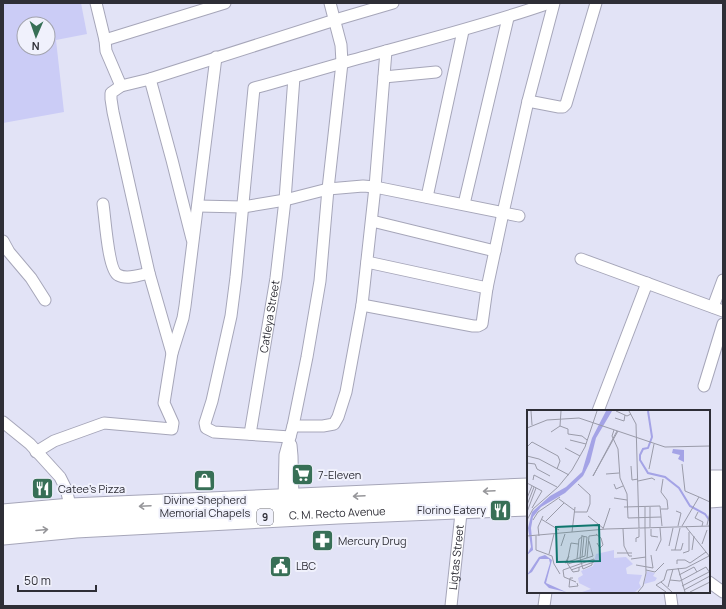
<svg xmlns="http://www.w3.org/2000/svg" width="726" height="609" viewBox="0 0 726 609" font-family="Manrope,sans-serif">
<rect width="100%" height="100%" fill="#e2e3f6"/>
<path fill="#cbccf6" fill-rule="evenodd" d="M3,3H81L87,34L56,40L64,112L3,123ZM24,24H48V48H24Z"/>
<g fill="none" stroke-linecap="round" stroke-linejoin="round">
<defs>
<g id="street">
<path d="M96,3L105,40L106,51L121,86"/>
<path d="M105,40L225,3"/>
<path d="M384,77L436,72"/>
<path d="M150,79L172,160L192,239"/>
<path d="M528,101L559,107H563L566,104L596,3"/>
<path d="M427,197L463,31"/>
<path d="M103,204C105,216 108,270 118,275C127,280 140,275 149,273"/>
<path d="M464,204L508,18"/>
<path d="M198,206L243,207L285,200L328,189L363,186L375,187L519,216"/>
<path d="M372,221L495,251"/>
<path d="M3,241L9,252L31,278L45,300"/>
<path d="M581,259L723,311"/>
<path d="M367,262L487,288"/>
<path d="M362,305L473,326H478L482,324L487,288L503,213L528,101L554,3"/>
<path d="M713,307L723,280"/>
<path d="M172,353L149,273L113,112L111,99V93L121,86L150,79L335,20L393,3"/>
<path d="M704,386L723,324"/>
<path d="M598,411L647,283"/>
<path d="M3,422L30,444L60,477L66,489L72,513"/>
<path d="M293,426H323L334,424L338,417L346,392L362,305L375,187L386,51"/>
<path id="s1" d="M250,434L276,278L285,200L294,77"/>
<path d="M290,437L214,432L206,428L205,423L212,401L231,316L236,277L254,88C292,78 330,66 368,56C429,39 489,24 549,3"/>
<path d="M291,445L292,456L293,499"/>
<path d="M36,452L54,441L104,423L172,429L173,423L164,403L172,353L183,318L185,306L216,57"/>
<path d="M284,500L285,455L293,426L307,357L320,281L328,189L342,63L341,45L330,3"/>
<path d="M709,582L723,592"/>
<path d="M670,592L672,606"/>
<path id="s2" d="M451,606L462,504"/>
<path d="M544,606L546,592"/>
</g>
<g id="highway">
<path d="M709,481H723"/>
<path d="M709,497L723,496"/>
<path d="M3,515L71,509L528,489"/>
<path id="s3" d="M3,534L76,527L338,513L528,505"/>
</g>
</defs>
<use href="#street" stroke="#a6a6b9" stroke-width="13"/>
<use href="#highway" stroke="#a6a6b9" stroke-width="23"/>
<use href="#street" stroke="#fff" stroke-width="11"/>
<use href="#highway" stroke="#fff" stroke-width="21"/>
</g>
<defs><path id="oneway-shaft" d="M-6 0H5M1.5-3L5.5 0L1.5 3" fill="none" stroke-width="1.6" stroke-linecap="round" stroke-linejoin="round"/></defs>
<g stroke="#96969a">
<use href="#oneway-shaft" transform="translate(489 491) rotate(177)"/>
<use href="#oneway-shaft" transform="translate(359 496) rotate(177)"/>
<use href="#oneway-shaft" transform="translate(145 506) rotate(177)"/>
<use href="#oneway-shaft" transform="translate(42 530) rotate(-5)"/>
</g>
<defs>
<symbol id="supermarket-square" viewBox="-11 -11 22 22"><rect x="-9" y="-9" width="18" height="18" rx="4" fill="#376f56" stroke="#f0f1fc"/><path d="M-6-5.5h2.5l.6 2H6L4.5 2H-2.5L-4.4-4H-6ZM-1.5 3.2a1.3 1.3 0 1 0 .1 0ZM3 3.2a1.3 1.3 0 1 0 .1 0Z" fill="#fff"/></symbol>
<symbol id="shop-square" viewBox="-11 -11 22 22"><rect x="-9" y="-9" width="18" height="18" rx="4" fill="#376f56" stroke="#f0f1fc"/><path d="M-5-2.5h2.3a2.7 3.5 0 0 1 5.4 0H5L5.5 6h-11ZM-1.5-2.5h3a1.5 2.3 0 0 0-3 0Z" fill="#fff"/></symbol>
<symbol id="restaurant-square" viewBox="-11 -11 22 22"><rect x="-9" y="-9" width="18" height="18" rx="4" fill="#376f56" stroke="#f0f1fc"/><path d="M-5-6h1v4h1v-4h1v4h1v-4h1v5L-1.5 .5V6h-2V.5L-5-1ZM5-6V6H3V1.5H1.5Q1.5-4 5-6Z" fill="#fff"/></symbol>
<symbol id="pharmacy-square" viewBox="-11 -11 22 22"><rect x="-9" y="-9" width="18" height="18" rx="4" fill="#376f56" stroke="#f0f1fc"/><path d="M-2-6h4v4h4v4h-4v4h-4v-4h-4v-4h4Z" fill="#fff"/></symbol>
<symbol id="civic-square" viewBox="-11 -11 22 22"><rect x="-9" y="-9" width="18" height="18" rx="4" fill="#376f56" stroke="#f0f1fc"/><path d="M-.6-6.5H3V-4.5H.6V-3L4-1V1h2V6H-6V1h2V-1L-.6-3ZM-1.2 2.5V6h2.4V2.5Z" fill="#fff"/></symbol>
</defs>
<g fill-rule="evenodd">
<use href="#supermarket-square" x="290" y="462" width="25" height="25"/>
<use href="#shop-square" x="192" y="468" width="25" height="25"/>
<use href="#restaurant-square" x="30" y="476" width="25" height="25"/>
<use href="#restaurant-square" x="488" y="498" width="25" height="25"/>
<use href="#pharmacy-square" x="310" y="528" width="25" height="25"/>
<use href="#civic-square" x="268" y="554" width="25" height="25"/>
</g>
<g text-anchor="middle" stroke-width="4" stroke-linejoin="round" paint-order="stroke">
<rect fill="#f0f1fc" stroke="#686871" stroke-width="1" x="257" y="509" width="16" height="16" rx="3"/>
<g font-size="10" font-weight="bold" fill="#2e2e36">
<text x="265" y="521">9</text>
</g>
<g font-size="11" fill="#2e2e36" stroke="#f0f1fc">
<text dy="4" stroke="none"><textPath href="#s1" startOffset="119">Catleya Street</textPath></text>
<text dy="4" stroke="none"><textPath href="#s3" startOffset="335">C. M. Recto Avenue</textPath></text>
<text dy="4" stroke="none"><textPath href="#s2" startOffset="49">Ligtas Street</textPath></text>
</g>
<g font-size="11" fill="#2e2e36" stroke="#f0f1fc" text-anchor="start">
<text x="318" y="479">7-Eleven</text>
<text x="58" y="493">Catee's Pizza</text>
<text x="205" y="504" text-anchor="middle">Divine Shepherd<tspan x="205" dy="13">Memorial Chapels</tspan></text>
<text x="486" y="514" text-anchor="end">Florino Eatery</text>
<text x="338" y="545">Mercury Drug</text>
<text x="296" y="570">LBC</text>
</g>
</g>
<g transform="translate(527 410)">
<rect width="183" height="183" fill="#e2e3f6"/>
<path d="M87,140V148L99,147L106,154L99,158L100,164L115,165L112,173L114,177L108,182H55L64,179L52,173L51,168L56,165L54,161L66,156L69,144ZM120,161L128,163L126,166L130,168L128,171L117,174Z" fill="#cbccf6"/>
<path d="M79,1H85L69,28L63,52L56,66L38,83L14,97L6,107L4,118L6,140L0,145L4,137L1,118L5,102L23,86L39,77L55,62L65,28ZM146,39L157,40V52L151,49L153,45L145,43ZM18,145L25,150L19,173L39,182L22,178L17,173L23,153L22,149H13L5,162L0,165L12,147Z" fill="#a4a3e6"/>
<path fill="none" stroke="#a4a3e6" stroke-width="2" d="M121,1L125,27L121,38L116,39L113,45V50L121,63L138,67L152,78L163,96L178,104L183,111"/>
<path fill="none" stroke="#9a9ba9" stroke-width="1" d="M4,1L5,15M89,1L100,6L104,4M102,1L109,14L112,118M88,8L97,11L98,5M33,16L34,1M0,18L20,10L52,8L138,37L183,36M87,20L85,26L91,39L93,68L100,84L101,108L134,107M90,21L66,66L91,21M24,22L33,16L41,19V24L55,26L60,30M43,30L59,34M0,37L5,32L31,46L33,51L30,59M38,38L53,46M0,46L12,49L42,65M0,53L8,54L10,59L23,66M155,54L158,81L172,87L155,116M104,56L105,70L111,69M122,59L127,34M79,64L92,63M6,70L7,65L30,77M111,71L125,68L128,70M0,73L15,81M87,74L89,79L96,76M172,87L183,92M0,88L5,76M87,88L100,90M32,89L47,100M0,95L7,77M97,97L133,96L135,116M118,97V118M123,97V117M5,98L15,81M134,99H141L140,90L134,82L136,69M149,101L154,103L151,116M0,102L9,78M47,102H60L63,94V85L51,74M171,102L168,108L176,112L175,116M61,106L76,118M14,109L32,120M0,110L6,99L31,77L45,60L58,37L70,1M6,110L11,102L33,87M19,111L37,93M180,115L183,102M159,117L183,147M76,119L83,98M96,119L97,136L102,146H105M124,119V126L131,127M45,122L48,97M69,124L74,128L76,135L73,138L70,133M55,125L53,148L56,159L65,155V153M0,126L79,119L183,116M9,126V140L25,146L27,154L33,164M12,126L11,117L16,106M109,132V128L112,127V119M51,134L44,133L40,153L46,162L52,161V157M175,134L180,120M34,136L38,124M142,136L146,118M144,140H154L156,133M148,140L153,118M165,140L167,126M129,141L134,130L133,118M90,143H105M156,143L162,141V122M22,144L27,124M42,146L38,153L58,146L60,127L55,126M55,147L57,126M60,148L62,126L70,125M50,149L52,129L55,127M104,149L119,147M41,154L66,146L62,131M150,154V150H158L163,153L179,142M109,155L126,158L124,145M151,158L158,182M44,160L67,152V149M119,160L128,162L137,153M152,165L167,157L170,162M46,168H43L42,177L51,176L50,173M143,170L153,171L179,157L183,163M49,172L37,167L36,160L67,149M134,172L145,182M155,176L182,162M141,177L146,159M157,180L183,166M111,182L116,176L119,163L118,118M139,182L129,175L137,170L140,160L159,158L182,146M163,182L183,172"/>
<path fill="#0f766e" fill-opacity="0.15" stroke="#0f766e" stroke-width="2" d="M72,115L73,151L30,152L29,117Z"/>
<rect width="183" height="183" fill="none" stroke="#2e2e36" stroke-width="2"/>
</g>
<rect width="726" height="609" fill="none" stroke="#2e2e36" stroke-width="8"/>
<g transform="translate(36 36) rotate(182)"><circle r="19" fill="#f0f1fc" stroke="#a2a3ad"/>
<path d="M0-3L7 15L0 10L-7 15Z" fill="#376f56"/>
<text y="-6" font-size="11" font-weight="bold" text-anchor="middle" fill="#2e2e36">N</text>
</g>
<path d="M18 585v6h78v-6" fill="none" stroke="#2e2e36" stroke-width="2"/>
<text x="24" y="585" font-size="12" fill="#2e2e36" stroke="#f0f1fc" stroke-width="3" paint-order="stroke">50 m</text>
</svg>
